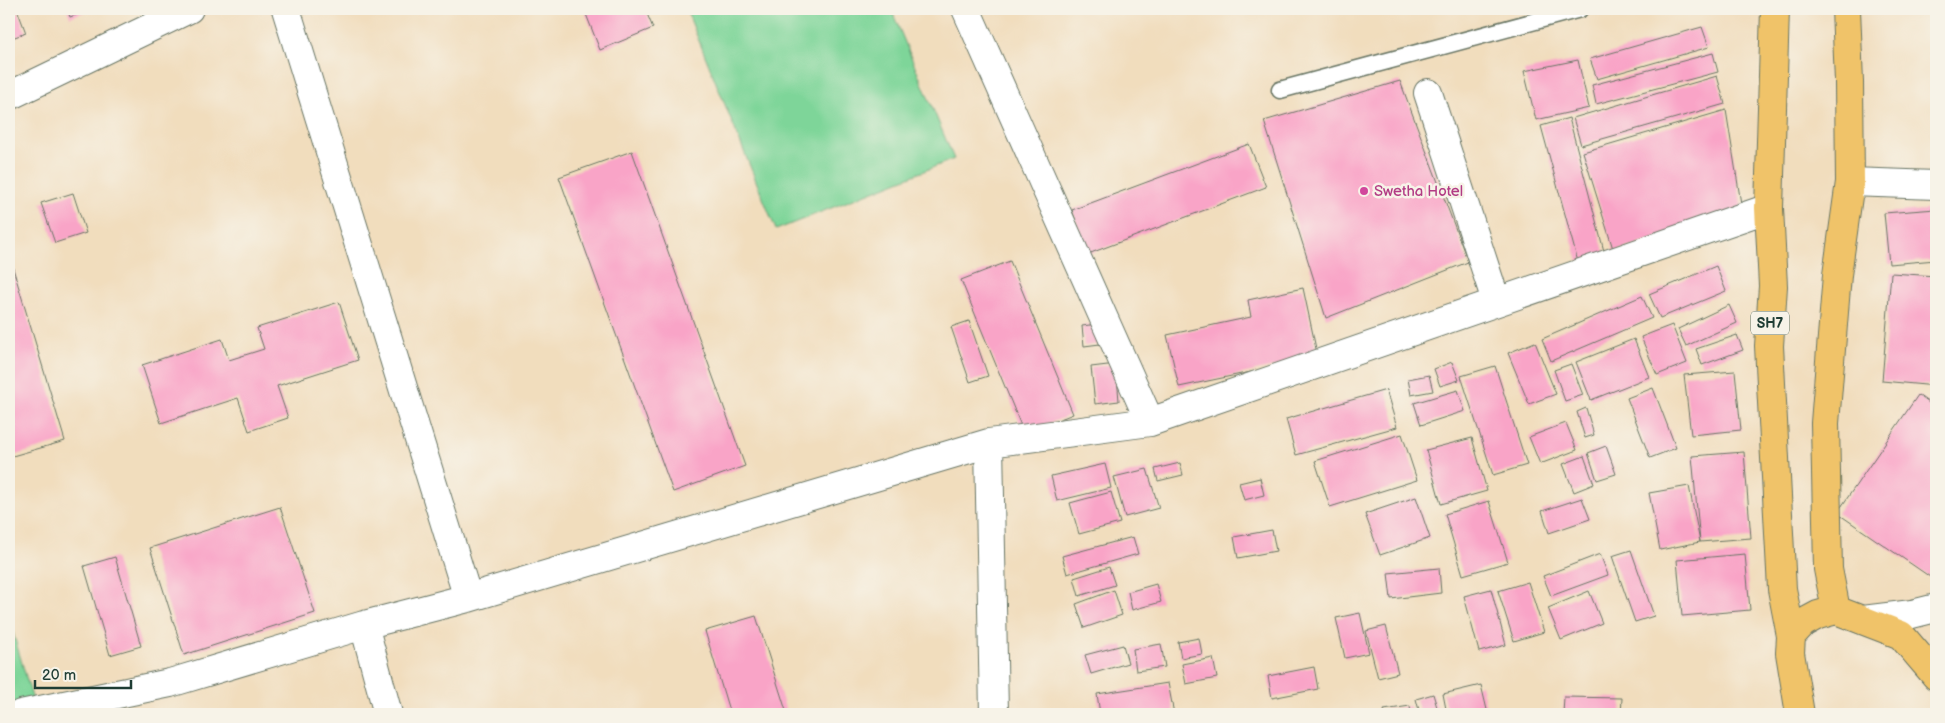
<svg xmlns="http://www.w3.org/2000/svg" width="1945" height="723" viewBox="0 0 1945 723" font-family="'Balsamiq Sans',sans-serif">
<rect width="100%" height="100%" fill="#f7f3e8"/>
<filter id="ink" filterUnits="userSpaceOnUse"><feTurbulence type="fractalNoise" baseFrequency=".02" numOctaves="2"/><feDisplacementMap in="SourceGraphic" scale="10" xChannelSelector="R" yChannelSelector="G"/><feConvolveMatrix kernelMatrix="1 2 1 2 8 2 1 2 1" color-interpolation-filters="sRGB"/></filter>
<filter id="wash" filterUnits="userSpaceOnUse"><feTurbulence type="fractalNoise" baseFrequency=".0096" numOctaves="4" result="noise"/><feDisplacementMap in="SourceGraphic" scale="20" xChannelSelector="R" yChannelSelector="G"/><feGaussianBlur stdDeviation="1.12" result="paint"/><feColorMatrix in="noise" values="0 0 0 0 0 0 0 0 0 0 0 0 0 0 0 0 0 1.4 0 .05"/><feComposite in="paint" operator="in"/></filter>
<g filter="url(#wash)">
<rect width="100%" height="100%" fill="#f1ddbd"/>
<path fill="#7ed599" stroke="#4e8966" d="M686,9H891L954,159L776,230Z
M9,619L37,714H9Z"/>
<g id="blocks">
<path fill="#f9a4c7" d="M9,9H17L26,33L9,39Z
M67,9H92L70,17Z
M584,9H645L653,28L600,50Z
M1702,27L1709,47L1597,79L1590,59Z
M1713,53L1718,72L1596,104L1592,85Z
M1578,60L1589,108L1536,120L1524,71Z
M1717,76L1725,104L1581,145L1573,118Z
M1400,81L1468,262L1326,318L1264,121Z
M1726,110L1742,210L1614,252L1583,152Z
M1569,118L1605,255L1578,262L1541,126Z
M1249,144L1266,187L1088,254L1072,210Z
M632,151L745,466L673,492L559,177Z
M73,193L86,233L55,243L41,203Z
M1936,209V260L1889,264L1884,213Z
M1010,261L1073,414L1024,433L961,280Z
M12,265L65,441L9,457V266Z
M1716,266L1726,291L1660,318L1649,294Z
M1891,273L1936,276V386L1882,381Z
M1303,288L1318,358L1179,387L1167,335L1251,317L1248,300Z
M1642,296L1652,318L1551,361L1542,339Z
M339,302L358,360L277,386L288,418L249,431L238,398L161,423L142,365L222,339L229,360L264,349L257,328Z
M1729,305L1737,323L1686,346L1678,329Z
M969,321L988,376L970,382L951,327Z
M1105,323L1108,343L1084,346L1082,326Z
M1672,325L1687,363L1657,375L1641,337Z
M1737,335L1743,350L1702,365L1696,349Z
M1634,339L1649,377L1591,400L1576,362Z
M1535,342L1556,394L1529,404L1508,353Z
M1452,362L1459,380L1440,386L1434,369Z
M1116,364L1119,401L1095,404L1091,367Z
M1571,364L1583,395L1565,401L1554,370Z
M1495,366L1527,465L1493,475L1461,376Z
M1735,371L1741,430L1691,435L1684,375Z
M1429,375L1433,391L1411,395L1408,379Z
M1653,388L1676,448L1650,458L1627,398Z
M1386,390L1397,427L1296,455L1286,419Z
M1458,390L1465,411L1421,425L1414,403Z
M1918,395L1936,408V581L1837,513Z
M1586,408L1594,435L1585,438L1577,412Z
M1566,423L1577,450L1540,464L1529,437Z
M1402,434L1417,480L1330,507L1315,461Z
M1472,438L1487,491L1441,504L1426,450Z
M1606,446L1616,474L1597,480L1588,453Z
M1744,452L1751,538L1700,542L1692,456Z
M1584,456L1594,484L1574,492L1563,464Z
M1180,463L1183,475L1158,481L1155,469Z
M1105,464L1111,488L1057,501L1051,476Z
M1147,469L1159,508L1125,517L1114,477Z
M1260,478L1264,495L1244,500L1239,483Z
M1689,486L1700,542L1660,550L1649,493Z
M1111,492L1120,523L1079,534L1070,503Z
M1416,497L1430,538L1380,555L1365,514Z
M1582,498L1590,519L1549,533L1542,511Z
M1489,501L1508,562L1463,575L1445,514Z
M280,507L315,613L184,655L150,548Z
M1272,530L1276,551L1238,558L1234,537Z
M1133,537L1138,554L1067,574L1062,556Z
M1631,550L1654,616L1635,622L1612,556Z
M1600,554L1608,575L1551,596L1543,576Z
M1745,554L1750,610L1682,616L1677,560Z
M115,557L141,646L110,655L84,566Z
M1109,567L1115,585L1079,596L1074,578Z
M1439,568L1441,593L1391,599L1388,573Z
M1528,582L1544,632L1514,641L1498,591Z
M1156,584L1161,602L1132,610L1128,592Z
M1491,589L1506,645L1479,652L1464,596Z
M1114,590L1122,615L1084,628L1076,604Z
M1589,591L1602,623L1561,640L1548,608Z
M1360,613L1369,653L1345,658L1336,618Z
M756,616L787,714H730L705,631Z
M1386,626L1398,673L1378,678L1366,631Z
M1199,638L1202,654L1181,658L1178,642Z
M1161,644L1165,667L1136,671L1133,649Z
M1123,645L1128,663L1091,674L1085,655Z
M1213,658L1217,678L1186,684L1182,664Z
M1314,667L1318,689L1272,698L1268,676Z
M1168,683L1174,714H1100L1097,694Z
M1481,685L1488,714H1447L1443,694Z
M1433,694L1439,714H1420L1416,699Z
M1564,697L1622,698L1621,714H1563Z
M1410,706L1411,714H1385L1384,710Z"/>
</g>
</g>
<g filter="url(#ink)">
<use href="#blocks" fill-opacity="0" stroke="#687564" stroke-width="1"/>
<g fill="none" stroke-linecap="round" stroke-linejoin="round">
<defs>
<path id="lane" d="M1280,90L1580,9"/>
<path id="street" d="M286,9L468,598
M966,9L1150,422
M1428,93L1496,301
M9,96L189,9
M1850,182L1936,185
M989,443L994,714
M1863,620L1912,614L1936,608
M364,625L388,714
M21,714L170,683L364,625L468,598L989,443L1150,422L1769,208"/>
<path id="primary" d="M1775,9L1769,208L1773,286L1769,346L1782,589L1791,636
M1836,610L1828,569L1825,423L1837,275L1850,182L1849,82L1846,9
M1800,714L1790,653L1791,636L1803,623L1818,615L1836,610L1901,635L1936,676"/>
</defs>
<use href="#lane" stroke="#687564" stroke-width="19"/>
<use href="#street" stroke="#687564" stroke-width="30"/>
<use href="#primary" stroke="#687564" stroke-width="30"/>
<use href="#lane" stroke="#fff" stroke-width="16"/>
<use href="#street" stroke="#fff" stroke-width="28"/>
<use href="#primary" stroke="#f0c369" stroke-width="28"/>
</g>
</g>
<circle fill="#d1479c" stroke="#f7f3e8" stroke-width="2" cx="1364" cy="191" r="5"/>
<g text-anchor="middle" stroke-width="5" stroke-linejoin="round" paint-order="stroke">
<rect fill="#f7f3e8" stroke="#60746a" stroke-width="1" x="1751" y="311.5" width="38" height="23" rx="4"/>
<g font-size="14" font-weight="bold" fill="#1f3d34">
<text x="1770" y="328">SH7</text>
</g>
<g font-size="15" fill="#b23c85" stroke="#f7f3e8" text-anchor="start">
<text x="1374" y="196">Swetha Hotel</text>
</g>
</g>
<rect width="1945" height="723" fill="none" stroke="#f7f3e8" stroke-width="30"/>
<path d="M35 680v8h96v-8" fill="none" stroke="#1f3d34" stroke-width="2.5"/>
<text x="42" y="680" font-size="15" fill="#1f3d34" stroke="#f7f3e8" stroke-width="4" paint-order="stroke">20 m</text>
</svg>
